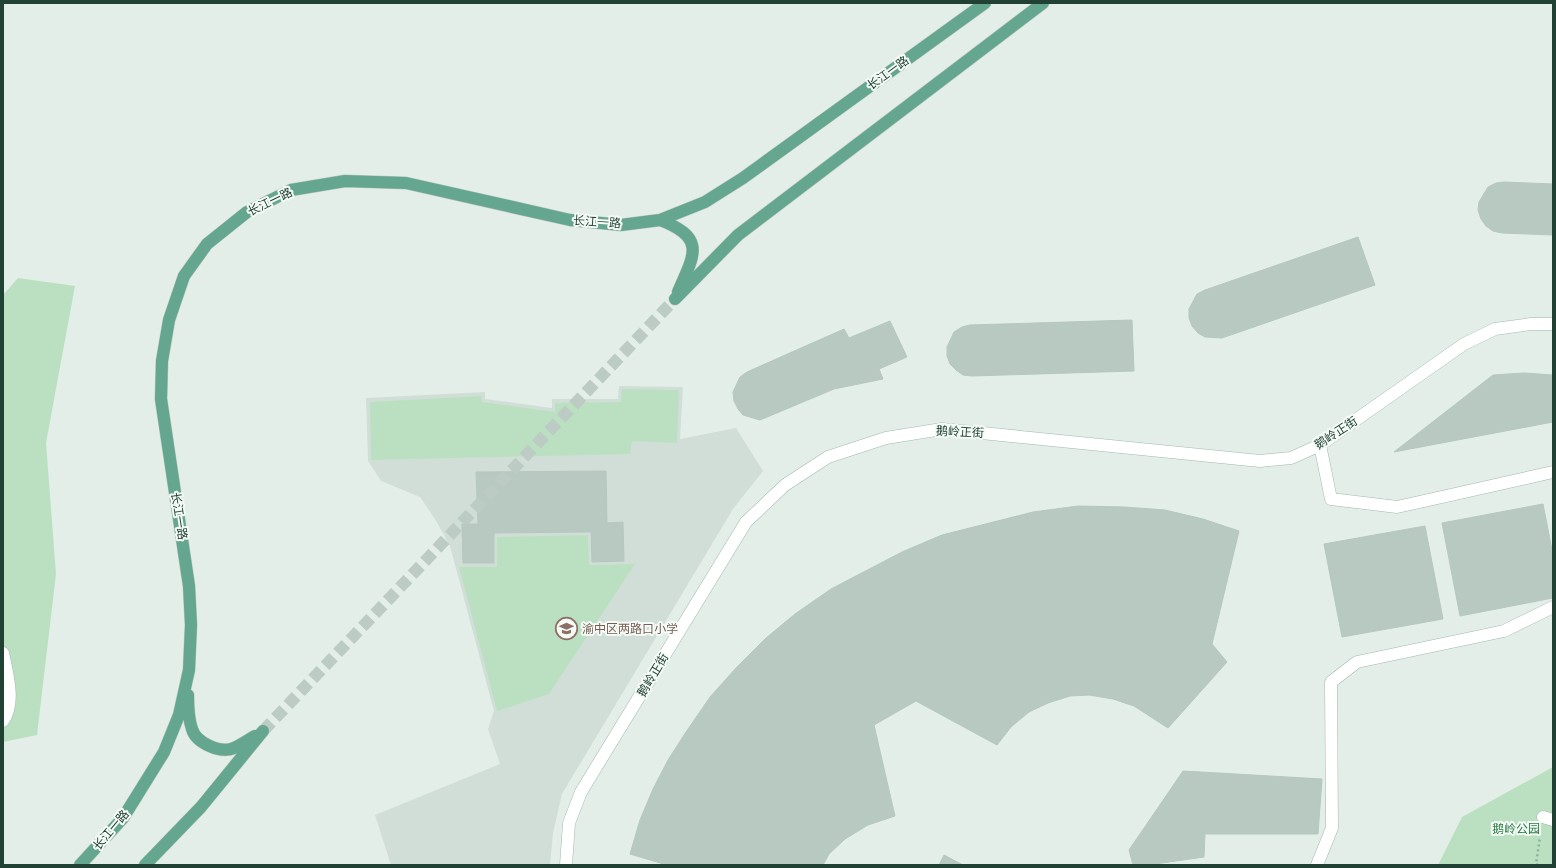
<svg xmlns="http://www.w3.org/2000/svg" width="1556" height="868" viewBox="0 0 1556 868" font-family="Figtree,'Noto Sans SC',sans-serif">
<rect width="100%" height="100%" fill="#e3eee8"/>
<path fill="#d1ded7" d="M619,386L683,387L680,439L736,428L763,471L733,509L562,794L553,833L550,865H391L375,815L500,764L488,729L494,711L450,546L435,519L420,497L381,481L368,461L366,398L485,392V399L552,408V399H618Z"/>
<path fill="#bbe0c1" d="M18,278L75,286L46,443L56,574L37,735L3,742V295Z
M622,389L679,390L677,443L632,441L630,454L371,460L370,402L481,396L482,402L555,412V403L621,402Z
M588,535L589,565L635,564L549,694L497,711L459,567H497V537Z
M1553,767V865H1438L1462,817Z"/>
<path fill="#b8c9c1" stroke="#b5c8be" d="M1504,182L1553,184V235L1502,233L1493,231L1486,226L1481,219L1478,210L1479,202L1488,187L1496,183Z
M1358,237L1375,285L1222,338L1205,337L1198,333L1192,326L1189,318V309L1197,294L1205,290Z
M1132,320L1134,371L972,376L963,375L956,370L950,364L947,356V347L954,332L962,327L970,325Z
M890,321L907,357L879,369L883,379L834,389L760,420L743,415L738,409L734,401L733,392L740,377L747,372L844,329L849,338Z
M1524,373L1553,375V422L1394,452L1493,375Z
M606,471L607,523L623,522L624,561L592,562L591,532L494,533V563H463L462,524H478L476,472Z
M1543,504L1553,555V598L1460,616L1442,523Z
M1078,506L1125,507L1165,510L1203,519L1239,531L1212,644L1227,662L1168,728L1134,706L1113,699L1089,695L1070,696L1048,703L1029,712L1011,727L997,745L916,701L874,725L895,816L868,825L845,839L829,854L823,865H667L630,854L640,820L653,789L668,760L686,732L710,697L736,668L766,638L795,614L831,589L902,552L942,535L1033,512Z
M1425,526L1443,619L1342,637L1324,544Z
M1183,771L1322,779L1318,834H1205L1204,857L1148,865H1133L1129,850Z
M944,855L963,865H939Z"/>
<g fill="none" stroke-linecap="round" stroke-linejoin="round">
<path stroke="#bccbc4" stroke-width="12" stroke-dasharray="12 6" stroke-linecap="butt" d="M263,731L675,299"/>
<defs>
<path id="lane" d="M3,653C7,673 16,703 3,721
M1543,817L1553,820"/>
<path id="street" d="M1320,445L1331,499L1397,507L1553,472
M1317,865L1332,828L1331,682L1357,662L1504,631L1553,607"/>
<path id="secondary" d="M566,865L569,823L581,792L746,522L785,485L828,457L886,438L942,429L1260,461L1291,458L1320,445L1464,344L1495,329L1531,324H1553"/>
<path id="primary" d="M660,220C707,238 694,255 678,292
M675,299L738,235L1043,3
M188,695C188,706 188,718 192,729C196,743 221,754 234,748C241,745 248,740 255,736
M80,865L123,818L164,752L179,715L189,670L191,625L189,586L161,399L162,361L169,320L184,276L207,244L247,212L291,190L345,181L406,183L570,220L621,225L660,220L705,202L743,178L985,3
M145,865L201,807L263,731"/>
</defs>
<use href="#lane" stroke="#a5b7af" stroke-width="13"/>
<use href="#street" stroke="#a5b7af" stroke-width="13"/>
<use href="#secondary" stroke="#a0baaf" stroke-width="13"/>
<use href="#primary" stroke="#c1cac6" stroke-width="13"/>
<path stroke="#81b49f" stroke-width="2.5" stroke-dasharray="2 3" stroke-linecap="butt" d="M1538,865L1536,864L1540,837"/>
<use href="#lane" stroke="#fff" stroke-width="12"/>
<use href="#street" stroke="#fff" stroke-width="12"/>
<use href="#secondary" stroke="#fff" stroke-width="12"/>
<use href="#primary" stroke="#64a690" stroke-width="12"/>
</g>
<defs>
<symbol id="school-ring" viewBox="-11 -11 22 22"><circle r="9.5" fill="#f4faf6" stroke="#8d6e63" stroke-width="1.5"/><path d="M0-5L7-2L0 1L-7-2ZM-4 1L0 2.5L4 1V4Q0 6-4 4Z" fill="#8d6e63"/></symbol>
</defs>
<g fill-rule="evenodd">
<use href="#school-ring" x="554" y="616" width="25" height="25"/>
</g>
<g text-anchor="middle" stroke-width="4" stroke-linejoin="round" paint-order="stroke">
<g font-size="12" fill="#214135" stroke="#f4faf6">
<text transform="translate(888 73) rotate(-36)" y="4">长江一路</text>
<text transform="translate(270 202) rotate(-26)" y="4">长江一路</text>
<text transform="translate(597 222) rotate(4)" y="4">长江一路</text>
<text transform="translate(960 432) rotate(3)" y="4">鹅岭正街</text>
<text transform="translate(1336 433) rotate(-33)" y="4">鹅岭正街</text>
<text transform="translate(179 516) rotate(81)" y="4">长江一路</text>
<text transform="translate(653 675) rotate(-59)" y="4">鹅岭正街</text>
<text transform="translate(111 830) rotate(-50)" y="4">长江一路</text>
</g>
<g font-size="12" fill="#785e54" stroke="#f4faf6" text-anchor="start">
<text x="582" y="633">渝中区两路口小学</text>
</g>
<g font-size="12" fill="#287b41" stroke="#f4faf6">
<text x="1516" y="833">鹅岭公园</text>
</g>
</g>
<rect width="1556" height="868" fill="none" stroke="#214135" stroke-width="8"/>
</svg>
